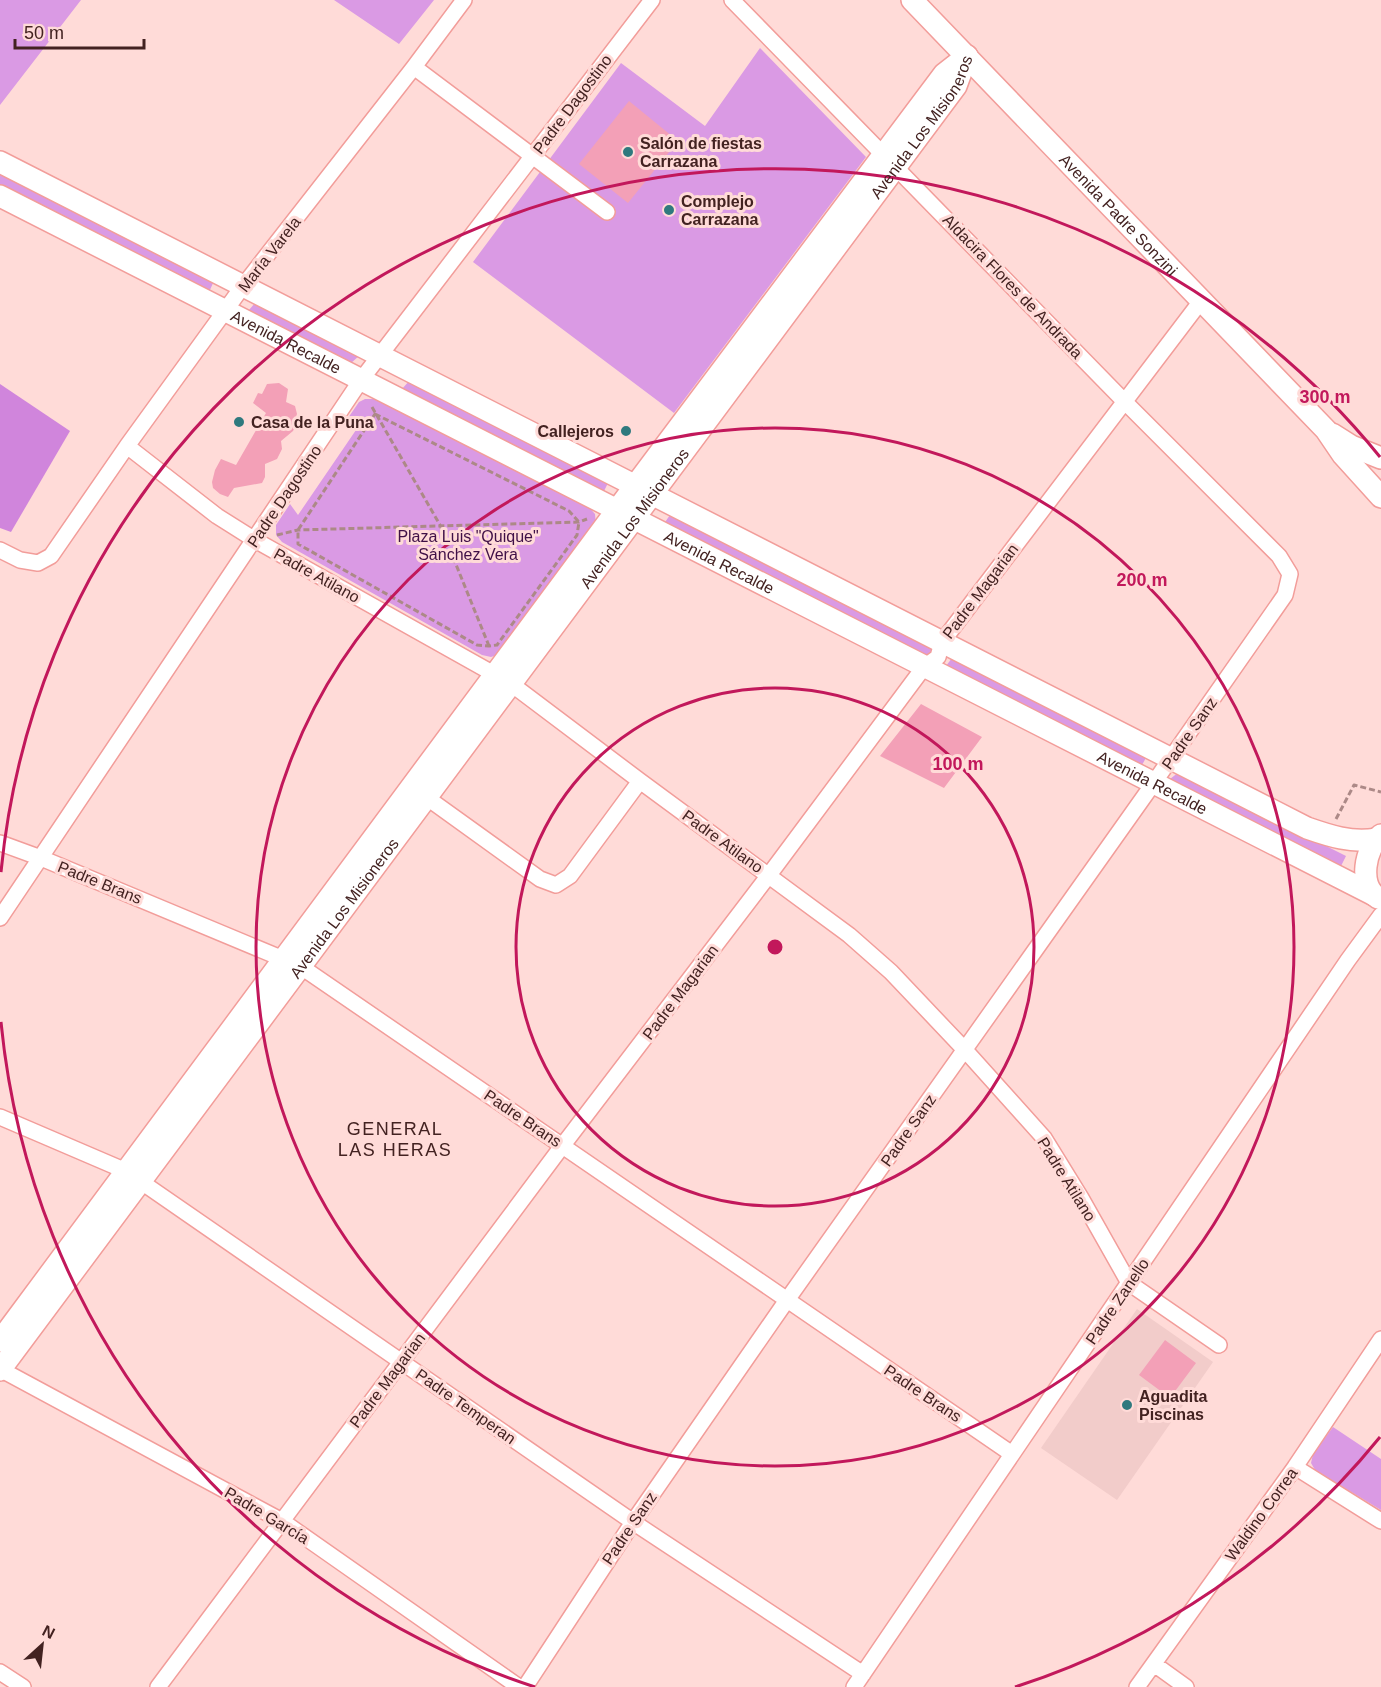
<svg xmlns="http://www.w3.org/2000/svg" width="1381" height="1687" viewBox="0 0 1381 1687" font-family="Arial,sans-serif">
<rect width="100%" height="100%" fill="#ffdbd8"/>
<path fill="#f2ccca" d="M1137,1309L1213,1362L1117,1500L1041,1448Z"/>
<path fill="#da9ae4" d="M0,0H81L0,105Z
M334,0H434L399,44Z
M760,48L866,157L674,413L473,262L621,63L705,126Z
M0,172L214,281L209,292L0,184Z
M255,303L359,356L351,363L249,310Z
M410,380L608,483L603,493L402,389Z
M365,399H374L588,506L595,514L596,526L500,654L491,657L482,655L282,542L276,535V525L290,504L298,515L356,430L348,418L359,402Z
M670,515L932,647L933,651L931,655L925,656L663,525Z
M952,658L1147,756L1142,765L946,666Z
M1179,772L1346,856L1341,866L1170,779Z
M1333,1427L1381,1459V1510L1315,1470L1311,1463L1313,1454Z"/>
<path fill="#d085dc" d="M0,384L70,431L11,532L0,528Z"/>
<path fill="#f3a0b7" d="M629,101L678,141L628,203L579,164Z
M279,383L288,389L286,402L295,406L297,414L295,419L296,425L293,431L281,441L282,449L277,459L265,464V477L262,483L234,488L228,497L220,494L213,488L212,482L215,470L221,459L236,465L266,413L253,403L258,393L262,394L267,384Z
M921,704L982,737L944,788L880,756Z
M1165,1340L1196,1363L1170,1398L1139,1375Z"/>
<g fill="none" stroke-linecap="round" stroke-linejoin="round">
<defs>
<path id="street" d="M414,67L607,212
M127,446L217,516L255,540L510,683L640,781L849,935L891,972L965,1050L1044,1138L1081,1198L1129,1283L1219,1345
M0,550L20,560L38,563L51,556L127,446L243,286L414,67L464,0
M426,797L540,879L556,885L570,876L640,781
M0,843L41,858L300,966L1012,1454
M0,918L361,380L652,0
M0,1117L126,1171L140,1181L633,1522L863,1674
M0,1369L282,1521L519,1687
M1295,1467L1381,1521
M1154,1664L1186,1687
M0,1672L23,1687
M158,1687L563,1145L769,875L924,667L938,657L942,642L1201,301
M525,1687L633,1522L787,1300L1153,784L1285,595L1290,574L1279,556L1124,401L732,0
M854,1687L1348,960L1381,915
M1137,1687L1295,1467L1381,1339"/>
<g id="secondary">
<path id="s1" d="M912,0L1326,430L1343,455L1381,497"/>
<path d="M0,162L1307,828C1330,836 1351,843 1376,839"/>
<path id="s2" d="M0,196L1374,895"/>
<path d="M1332,434L1351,446L1381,458"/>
<path d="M1378,898C1358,885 1365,848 1381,835"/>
<path d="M0,1341L617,510L944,74L967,56"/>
<path id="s3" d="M0,1370L956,86L967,56"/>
</g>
</defs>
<use href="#street" stroke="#f29d9a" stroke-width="18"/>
<use href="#secondary" stroke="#f29d9a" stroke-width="24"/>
<path stroke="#ac8987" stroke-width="3" stroke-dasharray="6 3" stroke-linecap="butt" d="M372,407L440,525L489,646
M375,414L569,511L579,522L577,535L497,645L489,646L477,645L298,544V530Z
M277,535L298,530L579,522L587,519
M1336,819L1354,785L1381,792"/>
<use href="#street" stroke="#fff" stroke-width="15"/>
<use href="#secondary" stroke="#fff" stroke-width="21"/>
</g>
<g fill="none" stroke="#c2185b" stroke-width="3">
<circle cx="775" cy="947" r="259"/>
<circle cx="775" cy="947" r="519"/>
<path d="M1380 1437A778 778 0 0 1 1015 1687M535 1687A778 778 0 0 1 1 1022M1 872A778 778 0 0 1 1380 457"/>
</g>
<g fill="#2f797e" stroke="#ffdbd8" stroke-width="2">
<circle cx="628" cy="152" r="6"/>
<circle cx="669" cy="210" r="6"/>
<circle cx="239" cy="422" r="6"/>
<circle cx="626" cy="431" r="6"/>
<circle cx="1127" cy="1405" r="6"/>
</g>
<g text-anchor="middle" stroke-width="6" stroke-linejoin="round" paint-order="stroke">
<g font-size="16" fill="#432221" stroke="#ffdbd8">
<text transform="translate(572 104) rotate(-53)" y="6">Padre Dagostino</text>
<text dy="6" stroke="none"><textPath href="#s3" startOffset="1548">Avenida Los Misioneros</textPath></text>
<text dy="6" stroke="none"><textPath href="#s1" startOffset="298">Avenida Padre Sonzini</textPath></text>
<text transform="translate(269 254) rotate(-52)" y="6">María Varela</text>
<text transform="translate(1013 286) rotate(46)" y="6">Aldacira Flores de Andrada</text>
<text dy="6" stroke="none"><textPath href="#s2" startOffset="321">Avenida Recalde</textPath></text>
<text transform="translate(284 496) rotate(-56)" y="6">Padre Dagostino</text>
<text dy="6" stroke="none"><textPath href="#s3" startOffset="1062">Avenida Los Misioneros</textPath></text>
<text dy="6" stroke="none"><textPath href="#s2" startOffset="807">Avenida Recalde</textPath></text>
<text transform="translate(317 575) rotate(29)" y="6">Padre Atilano</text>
<text transform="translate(980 591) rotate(-53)" y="6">Padre Magarian</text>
<text transform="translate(1189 733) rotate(-55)" y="6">Padre Sanz</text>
<text dy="6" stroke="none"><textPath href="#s2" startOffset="1293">Avenida Recalde</textPath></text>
<text transform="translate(723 841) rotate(36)" y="6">Padre Atilano</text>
<text transform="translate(100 882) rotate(22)" y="6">Padre Brans</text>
<text dy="6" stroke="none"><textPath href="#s3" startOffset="576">Avenida Los Misioneros</textPath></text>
<text transform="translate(680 992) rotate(-53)" y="6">Padre Magarian</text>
<text transform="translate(523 1118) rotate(34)" y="6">Padre Brans</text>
<text transform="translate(908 1130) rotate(-55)" y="6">Padre Sanz</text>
<text transform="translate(1067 1179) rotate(58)" y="6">Padre Atilano</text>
<text transform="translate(1117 1301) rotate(-56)" y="6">Padre Zanello</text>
<text transform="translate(387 1380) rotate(-53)" y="6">Padre Magarian</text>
<text transform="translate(923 1393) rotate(34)" y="6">Padre Brans</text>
<text transform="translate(466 1406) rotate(35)" y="6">Padre Temperan</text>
<text transform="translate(1261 1514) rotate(-54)" y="6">Waldino Correa</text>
<text transform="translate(267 1515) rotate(31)" y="6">Padre García</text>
<text transform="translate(629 1528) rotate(-56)" y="6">Padre Sanz</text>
</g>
<g font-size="16" font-weight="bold" fill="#432221" stroke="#ffdbd8" text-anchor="start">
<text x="640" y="149">Salón de fiestas<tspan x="640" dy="18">Carrazana</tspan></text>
<text x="681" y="207">Complejo<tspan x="681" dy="18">Carrazana</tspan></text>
<text x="251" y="428">Casa de la Puna</text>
<text x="614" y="437" text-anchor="end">Callejeros</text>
<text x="1139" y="1402">Aguadita<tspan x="1139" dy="18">Piscinas</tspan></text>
</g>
<g font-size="16" fill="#401047" stroke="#ffdbd8">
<text x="468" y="542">Plaza Luis "Quique"<tspan x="468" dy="18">Sánchez Vera</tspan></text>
</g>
<g font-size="18" letter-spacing="1.5" fill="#432221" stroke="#ffdbd8">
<text x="395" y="1135">GENERAL<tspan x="395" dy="21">LAS HERAS</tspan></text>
</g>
</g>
<circle cx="775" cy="947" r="9" fill="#c2185b" stroke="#ffdbd8" stroke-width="3"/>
<g font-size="18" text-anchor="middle" font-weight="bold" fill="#c2185b" stroke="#ffdbd8" stroke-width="6" stroke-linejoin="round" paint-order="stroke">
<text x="1325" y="403">300 m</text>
<text x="1142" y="586">200 m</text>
<text x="958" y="770">100 m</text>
</g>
<g transform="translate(42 1645) rotate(27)" stroke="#ffdbd8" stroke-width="4.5" paint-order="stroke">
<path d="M0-4.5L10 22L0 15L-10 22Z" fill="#432221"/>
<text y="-9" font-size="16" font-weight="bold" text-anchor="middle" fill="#432221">N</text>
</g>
<path d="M15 39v9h129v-9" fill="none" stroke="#432221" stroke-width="3"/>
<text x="24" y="39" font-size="18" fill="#432221" stroke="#ffdbd8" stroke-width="4.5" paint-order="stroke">50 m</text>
</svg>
